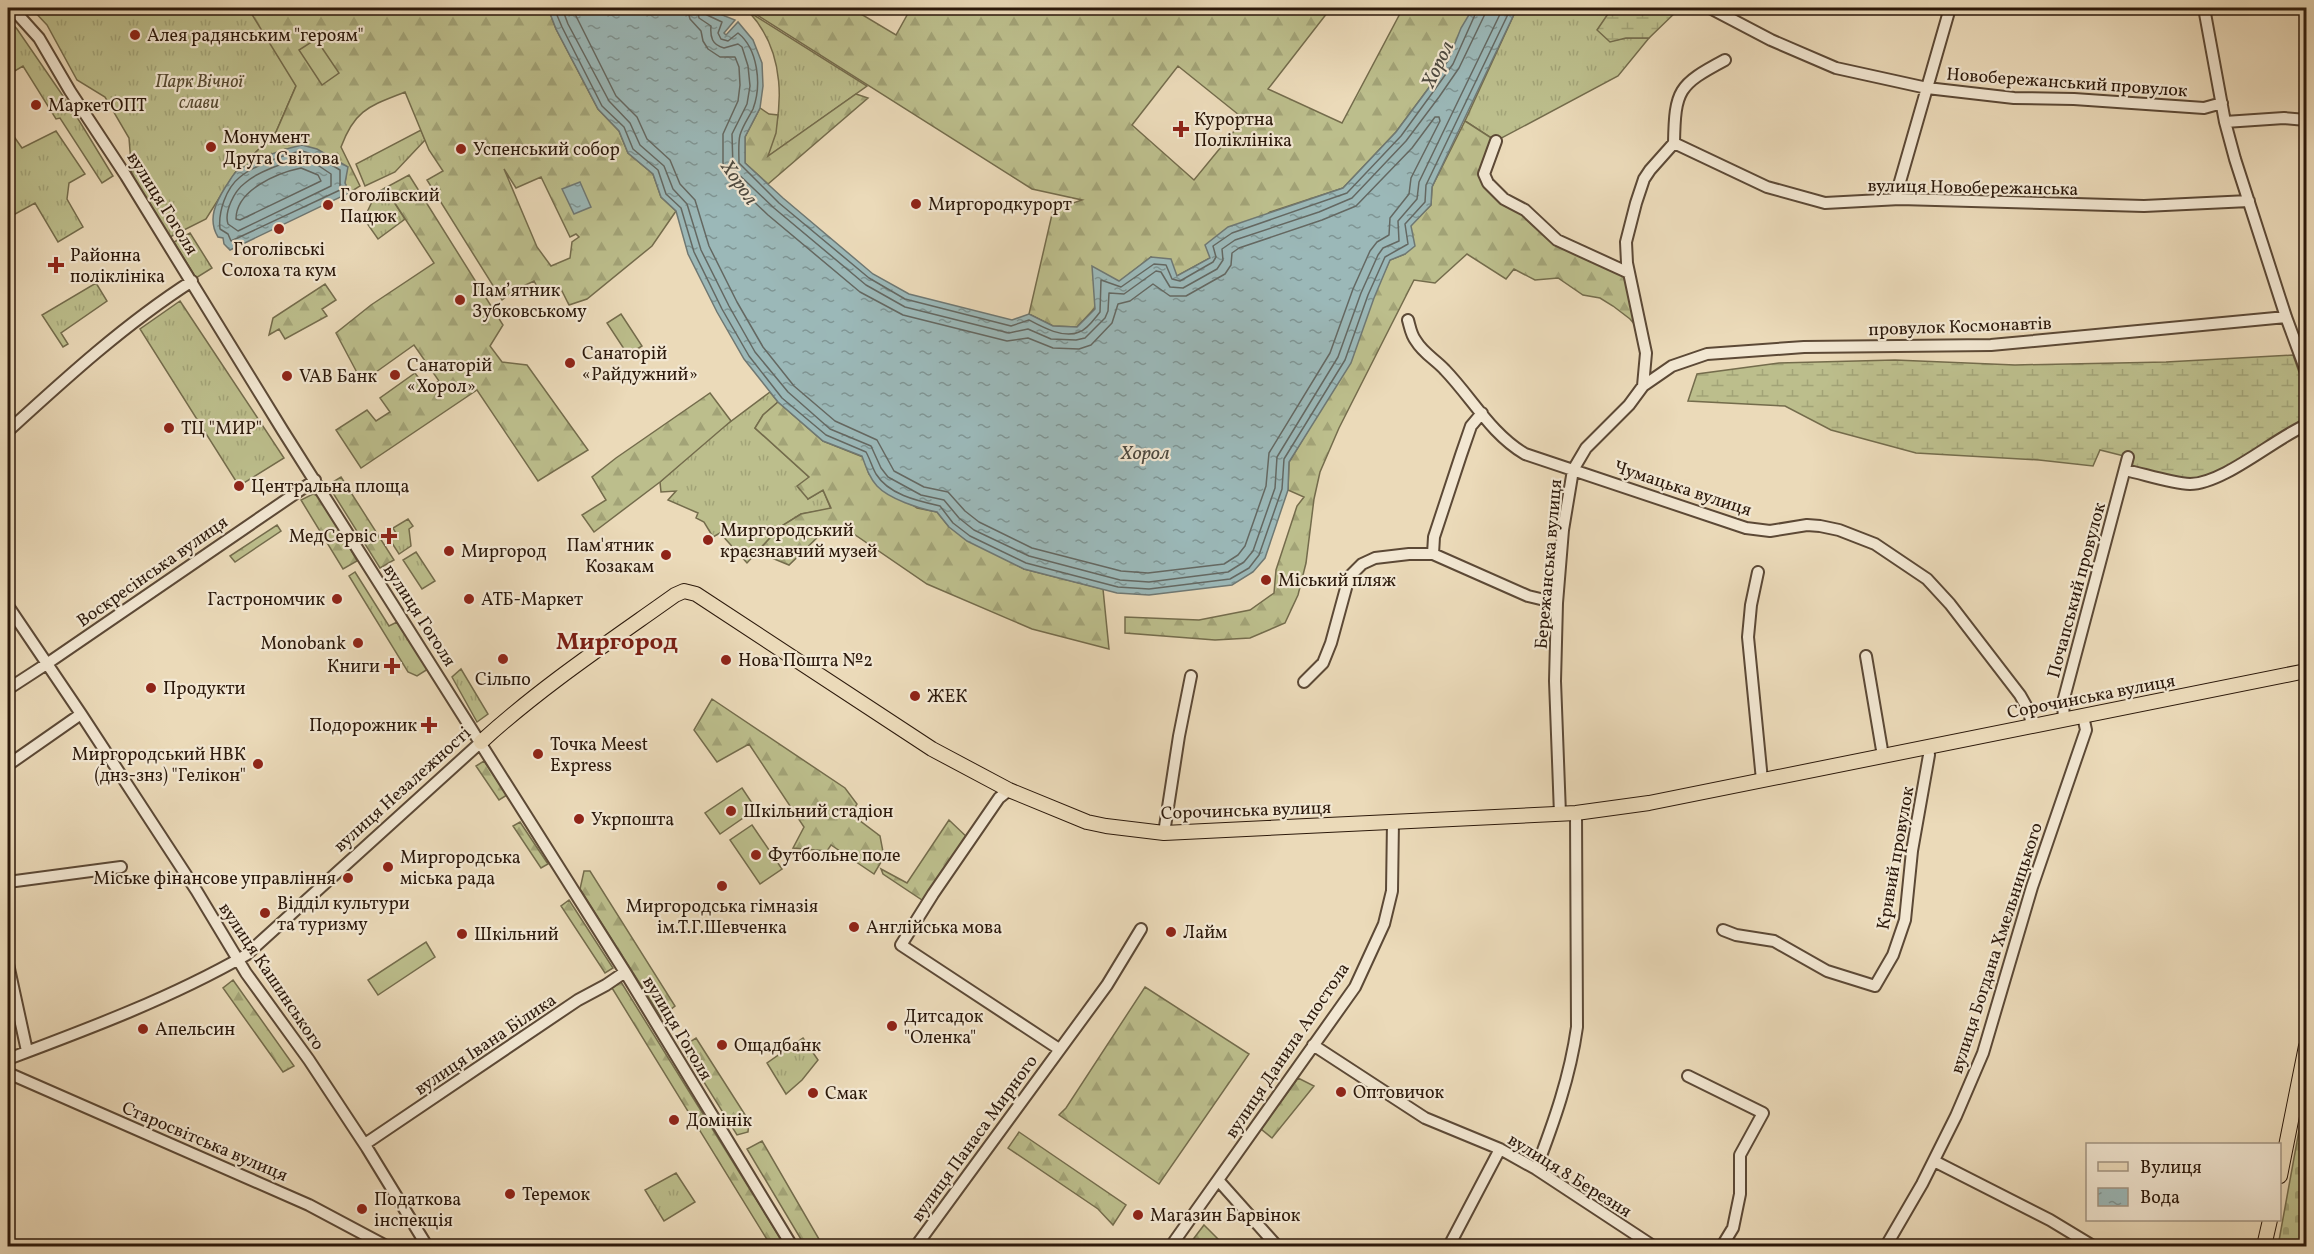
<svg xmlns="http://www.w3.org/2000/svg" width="2314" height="1254" viewBox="0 0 2314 1254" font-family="Vollkorn,serif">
<defs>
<pattern id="grass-tufts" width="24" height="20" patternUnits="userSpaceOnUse" patternTransform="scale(1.5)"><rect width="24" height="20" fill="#bcbe8c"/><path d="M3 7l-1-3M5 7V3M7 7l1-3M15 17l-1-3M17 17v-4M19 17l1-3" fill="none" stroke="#a2a377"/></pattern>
<pattern id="forest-firs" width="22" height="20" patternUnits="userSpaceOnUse" patternTransform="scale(1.5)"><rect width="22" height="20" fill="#bcbe8c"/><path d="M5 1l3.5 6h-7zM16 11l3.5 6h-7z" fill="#a2a377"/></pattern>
<pattern id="wetland-marsh" width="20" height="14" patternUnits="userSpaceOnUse" patternTransform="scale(1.5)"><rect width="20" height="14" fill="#bcbe8c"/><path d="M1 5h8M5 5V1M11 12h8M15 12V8" fill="none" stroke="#a2a377"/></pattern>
<pattern id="cemetery-stones" width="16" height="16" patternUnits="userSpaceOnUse" patternTransform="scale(1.5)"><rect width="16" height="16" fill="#bcbe8c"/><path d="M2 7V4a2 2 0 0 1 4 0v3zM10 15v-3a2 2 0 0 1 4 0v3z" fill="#a2a377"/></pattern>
<pattern id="water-ripples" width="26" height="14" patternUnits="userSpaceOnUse" patternTransform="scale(1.5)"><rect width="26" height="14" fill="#9bb8b8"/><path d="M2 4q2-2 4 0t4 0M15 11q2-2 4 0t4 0" fill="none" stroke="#7f9594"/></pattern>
</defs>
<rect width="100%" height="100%" fill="#ebdab9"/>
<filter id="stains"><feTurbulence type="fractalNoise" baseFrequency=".00333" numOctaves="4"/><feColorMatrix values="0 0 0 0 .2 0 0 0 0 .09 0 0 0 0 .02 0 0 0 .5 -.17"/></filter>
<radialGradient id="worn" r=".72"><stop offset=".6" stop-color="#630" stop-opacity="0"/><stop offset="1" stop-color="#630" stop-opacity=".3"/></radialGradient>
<path fill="url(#grass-tufts)" stroke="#746c4c" stroke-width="1.5" d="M31,8H248L252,14L437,69L296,86L276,132L235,173L206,219L170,237L132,176L129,138L105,97L77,80L47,25Z
M1517,8H1612L1598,30L1610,41L1626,38H1649L1618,76L1496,141L1465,121Z
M749,12L867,86L767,157C786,109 785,51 749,12Z
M8,19L17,29L72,109L113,176L102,183L60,118L56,119L23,66L8,75Z
M8,128L22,148L56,131L85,174L69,183L67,199L83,227L58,242L35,203L8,218Z
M421,130L425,140L395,172L365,186L356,164Z
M385,188L405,219L378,239L364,219L376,193Z
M190,233L212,268L196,278L174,242Z
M96,283L107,301L61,333L68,344L63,347L42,315Z
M180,301L284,458L239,486L140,329Z
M770,392L778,402L763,415L755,428L809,477L808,499L823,490L831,509L801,514L780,527L747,563L720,533L713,537L704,522L696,518L698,513L668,500L676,491L661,492L660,482L710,437Z
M408,519L413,526L409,529L411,546L399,554L390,540L397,535L393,528Z
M416,552L435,581L422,589L403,560Z
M355,572L389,626L397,622L428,669L417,676L408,672L349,576Z
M461,669L488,714L477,722L452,677Z
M803,1038L818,1060L802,1080L786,1094L767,1063Z
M676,1173L695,1202L664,1221L645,1190Z"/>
<path fill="url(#forest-firs)" stroke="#746c4c" stroke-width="1.5" fill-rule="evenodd" d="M248,8H548L556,29L598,109L619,131L628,153L653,174L661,197L676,211L652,246L587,299L569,305L560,287L542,296L534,281L515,290L502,300L427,180L443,171L429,150L405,92C370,106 355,109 341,147L360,186L349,193L345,183L347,167L338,163L332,157L285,149L235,173L276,132L296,86ZM504,169L516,188L541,177L570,237L576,234L579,237L572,242L570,258L551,266L537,247Z
M746,8H851L896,35L911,8H1331L1268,89L1342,123L1403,8H1473L1448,61L1428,89L1396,132L1343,188L1270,212L1210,258L1177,276L1151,257L1119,282L1077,327L1053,326L1029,314L1053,210L1082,200L1032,189ZM1178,66L1244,119L1194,180L1132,125Z
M856,94L868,98L768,184L745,163V137L760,108L769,114L778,115L776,133L768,156Z
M1465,121L1496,141L1488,183L1557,240L1629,273L1641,332L1630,319L1613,306L1600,298L1583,295L1558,278L1535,280L1514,269L1506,279L1467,254L1435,283L1414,280L1339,428L1320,472L1314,499L1306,563L1298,595L1285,623L1250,638L1215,640L1125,633V617L1199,620L1250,610L1274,593L1276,570L1297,506L1304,497L1288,490L1289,462L1309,429L1390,260L1405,254L1410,226L1431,205L1432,187Z
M409,175L503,325L490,346L502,362L527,365L588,450L538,481L477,390L361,468L336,430L367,410L376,421L390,412L380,398L415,373L427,389L439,381L414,345L362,382L336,333L371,305L434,263L385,188Z
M325,284L336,300L322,309L327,316L285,339L279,329L269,335L273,318Z
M710,393L731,421L660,482L594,532L582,515L606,500L592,477L616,458Z
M778,402L823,441L863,457L869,474L917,508L937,512L949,527L1024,569L1103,589L1109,649L1032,629L927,584L845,528L824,531L789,565L757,552L780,527L801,514L831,508L823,490L808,499L797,486L809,477L755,428L763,415Z
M341,477L394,560L380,568L328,485Z
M313,494L321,497L357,561L343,569L301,500Z
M277,525L281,531L235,562L230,556Z
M712,699L845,788L857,804L851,814L880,836L884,857L874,874L831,845L827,851L793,848L804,827L749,744L717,762L694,730Z
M484,761L507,795L499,800L476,766Z
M949,820L969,839L928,904L883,874L881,869L907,883Z
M520,822L548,864L541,868L513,826Z
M584,871H590L675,1006L661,1017L580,889Z
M569,900L613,968L605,973L561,906Z
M233,980L294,1066L283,1072L223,988Z
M621,982L785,1246H771L612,988Z
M1145,987L1249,1054L1159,1184L1059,1115L1066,1108Z
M696,1038L749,1121L748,1132L737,1135L682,1047Z
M1298,1078L1314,1086L1272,1138L1261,1129Z
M1019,1132L1126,1205L1113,1225L1098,1209L1008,1148Z
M762,1141L823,1246H805L747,1149Z
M1204,1225L1225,1246H1188Z"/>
<path fill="url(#wetland-marsh)" stroke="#746c4c" stroke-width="1.5" d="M1612,8H1680L1649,38H1626L1610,42L1597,30Z
M2293,355L2306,392V425L2205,481L2125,470L2128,457L2100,450L2093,466L2039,460L1916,453L1831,430L1785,406L1688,401L1697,374L1779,363L1895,360L2015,365L2166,362Z"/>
<path fill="url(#cemetery-stones)" stroke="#746c4c" stroke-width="1.5" d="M2306,1092V1246H2278Z"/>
<path fill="#bcbe8c" stroke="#746c4c" stroke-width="1.5" d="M316,39L339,73L322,85L299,50Z
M621,314L642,346L628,355L607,323Z
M742,788L756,809L720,834L705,813Z
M752,825L782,869L760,884L730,840Z
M426,942L435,957L378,995L368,980Z"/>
<path fill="url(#water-ripples)" stroke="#6f7873" stroke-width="1.5" d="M548,8H705L735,20L724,33L726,35L738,22L753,40L762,63L763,86L760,108L745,137V163L783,198L873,274L909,294L1012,320L1029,314L1053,326L1077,327L1095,309L1092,266L1119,281L1151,257L1171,259L1177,276L1210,258L1205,245L1228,227L1343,188L1396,132L1428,89L1448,61L1461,28L1473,8H1517L1432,187L1431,205L1411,226L1415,246L1405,254L1390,260L1374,298L1351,363L1289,462L1288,490L1265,558L1253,572L1232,585L1149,595L1117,593L1024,569L967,541L949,527L937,512C920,509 889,499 877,486C869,477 866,467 862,456L823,441L778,402L744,359L717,312L688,254L676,211L661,197L653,174L628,153L619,131L598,109L556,29Z
M302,145L317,149L348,167L345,183L349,193L230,250L224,244L223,238L218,237C207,219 216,202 226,186C230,181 232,175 237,171C257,159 279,150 302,145Z
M580,182L591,207L574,214L562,189Z"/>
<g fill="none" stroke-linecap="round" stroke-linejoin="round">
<path stroke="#646862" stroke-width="1.5" d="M554,8L562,27L602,106L624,127L633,149L658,170L666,194L681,208L694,252L722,309L749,356L782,398L826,435L866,452C870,459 872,467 876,474C889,495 918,501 940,506L953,523L970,536L1026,563L1118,587L1149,589L1230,579L1249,568L1259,555L1282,489L1284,459L1345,360L1368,295L1385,257L1408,244L1405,224L1425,202L1426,185L1511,8
M562,8L568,24L609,101L630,123L640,145L664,166L673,189L687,204L701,250L729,306L755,352L788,392L830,429L871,446L881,468L888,477L921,495L944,500L959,518L974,530L1029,556L1120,580L1149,582L1228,572L1244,562L1253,551L1275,488L1277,457L1338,357L1361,293L1378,255L1383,248L1399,241L1398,221L1417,199L1419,182L1503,8
M572,8L616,96L637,117L647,139L670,160L680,184L695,200L709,246L737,302L763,347L794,386L835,421L877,440L894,471L924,487L948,492L965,511L979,522L1032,548L1121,571L1148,573L1224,564L1238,555L1245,546L1266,486L1269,453L1330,353L1353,289L1370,251L1377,242L1389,235L1390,218L1409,194L1411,178L1440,121L1439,117H1435L1412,148L1356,206L1322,220L1239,248L1232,253L1231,265L1225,274L1186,296H1170L1153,284L1130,301L1118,304L1112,323L1091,345L1079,349L1053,348L1028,338L1007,341L903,315L860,292L768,215L726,175L723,163V134L738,101L740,85L739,67L735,57H720L708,49L703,41L701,31L690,19L687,8
M697,8L699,18L711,26C710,37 712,45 724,48L738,44L742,47L748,66L750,86L747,104L732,134L733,169L774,208L866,285L905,307L1009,333L1028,329L1051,339L1076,340L1085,338L1105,318L1108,311L1109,293L1124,294L1156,271L1161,272L1170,287L1183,288L1217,269L1223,260L1222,249L1235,240L1319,212L1352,198L1406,141L1439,97L1459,68L1485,14V8
M704,8L707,15L722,22L718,33L721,39L728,41L738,33C758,49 762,85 753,109C749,117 743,125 740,135C738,143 739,155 739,163L779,203L869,278L905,299L1011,326L1029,320C1042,327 1064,339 1079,332C1087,330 1095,318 1100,312L1101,280L1121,287L1154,264L1166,265L1172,279L1180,281L1213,262L1216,257L1213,246L1232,233L1347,193L1401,136L1433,92L1453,64L1478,8
M302,151L315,155L340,170V190L231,241L228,234L220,229C218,212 226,188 240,177C253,166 285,154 302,151Z
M301,159L313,162L331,174V186L238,231L228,224C224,212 234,191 245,183C257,172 285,162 301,159Z
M301,168L318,175L321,181L240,220L236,219C236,190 277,173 301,168Z"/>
<defs>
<path id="minor" d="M12,8L39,38L70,91L126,176L283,431L625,972L792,1246
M1710,8L1771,40L1836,68L1927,88L2014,98L2074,99L2204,108L2222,103
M2204,8L2225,122L2235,159L2286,317L2306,371
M2225,122L2284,118L2306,120
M1496,141L1484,174L1488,183L1504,199L1525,210L1557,240L1629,273
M1674,143L1767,187L1825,203L1900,199L2144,206L2249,201
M1895,199L1950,8
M1408,320C1410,327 1411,335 1416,341C1423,353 1436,360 1445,370C1472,398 1491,434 1525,454L1746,528L1770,531L1807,525L1820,526L1839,530L1875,544L1927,579L1950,604L2020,695L2029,711L2032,726
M1643,386L1672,366L1707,354L1804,347L1991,345L2286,317
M8,431C66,378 125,324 192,281
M2125,470C2144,474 2171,483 2190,484C2223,484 2274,439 2306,425
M1433,554L1434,537L1461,455L1471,426L1482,413
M1758,572L1751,605L1748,637L1762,780
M8,606L81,714L196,890L246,973L309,1060L367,1148L427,1246
M1866,656L1883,756
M1304,682L1323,663L1331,643L1349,577L1362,564L1375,558L1409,554H1433L1528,596L1557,603
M8,689L48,663L315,480
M2064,720L2063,702L2128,457
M8,765L81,714
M1009,790L999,798L933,894L901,945L1059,1049
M1560,814L1555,681L1557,603L1563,530L1573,470L1586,448L1629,405L1643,386L1646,353L1627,263L1626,242L1636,203L1644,179L1650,170L1674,143C1675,90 1678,85 1725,60
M1164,833L1179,736L1191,676
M8,882L121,867
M1723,930L1736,935L1774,941L1827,971L1875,986L1893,955L1905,920L1912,851L1929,755L1928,747
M8,964L27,1051
M1313,1045L1425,1118L1500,1149L1536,1169L1653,1246
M8,1059C88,1029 171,998 246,955L481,742
M8,1073L309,1205L386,1246
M1688,1076L1763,1113L1740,1155V1194L1733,1228L1722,1246
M365,1144L578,1000L606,985L625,972
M1934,1161L2050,1220L2093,1246
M1536,1169C1554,1122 1570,1077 1577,1027L1576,813
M1218,1180L1277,1246
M916,1246L1107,985L1141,929
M1171,1246L1355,987L1384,924L1392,891L1393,821
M1449,1246L1500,1149
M1886,1246L1922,1184L1956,1116L1983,1053L2032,887L2086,730L2083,716"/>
<path id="major" d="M481,742C541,687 609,642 675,595L684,591L696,594L932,749L1009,790L1087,822L1106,826L1164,833L1576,813L1649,803L2306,671
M2280,1176L2306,1046
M2264,1246L2270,1220"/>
</defs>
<use href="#minor" stroke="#5c4936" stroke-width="14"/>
<use href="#major" stroke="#2c190b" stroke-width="16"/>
<use href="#minor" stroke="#f2e7d2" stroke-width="10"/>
<use href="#major" stroke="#ebdab9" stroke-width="14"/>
</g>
<g fill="#8f2418" stroke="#f2e7d2" stroke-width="2">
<circle cx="135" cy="35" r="6"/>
<circle cx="36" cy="105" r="6"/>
<path d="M1178 120h6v6h6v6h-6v6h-6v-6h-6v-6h6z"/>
<circle cx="211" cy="147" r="6"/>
<circle cx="461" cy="149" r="6"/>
<circle cx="916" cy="204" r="6"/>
<circle cx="328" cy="205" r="6"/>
<circle cx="279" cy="229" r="6"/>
<path d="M53 256h6v6h6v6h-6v6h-6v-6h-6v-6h6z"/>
<circle cx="460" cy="300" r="6"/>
<circle cx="570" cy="363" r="6"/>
<circle cx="395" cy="375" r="6"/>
<circle cx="287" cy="376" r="6"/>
<circle cx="169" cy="428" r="6"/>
<circle cx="239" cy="486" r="6"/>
<path d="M386 527h6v6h6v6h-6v6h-6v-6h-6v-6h6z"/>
<circle cx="708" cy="540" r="6"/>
<circle cx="449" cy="551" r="6"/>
<circle cx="666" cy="555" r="6"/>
<circle cx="1266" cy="580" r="6"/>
<circle cx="337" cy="599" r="6"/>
<circle cx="469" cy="599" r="6"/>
<circle cx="358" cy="643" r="6"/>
<circle cx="503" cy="659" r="6"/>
<circle cx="726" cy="660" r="6"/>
<path d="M389 657h6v6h6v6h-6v6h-6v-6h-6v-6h6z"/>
<circle cx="151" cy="688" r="6"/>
<circle cx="915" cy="696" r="6"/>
<path d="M426 716h6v6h6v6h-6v6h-6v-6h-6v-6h6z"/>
<circle cx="538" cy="754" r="6"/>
<circle cx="258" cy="764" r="6"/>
<circle cx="731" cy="811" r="6"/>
<circle cx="579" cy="819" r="6"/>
<circle cx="756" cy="855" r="6"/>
<circle cx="388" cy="867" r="6"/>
<circle cx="348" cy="878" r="6"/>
<circle cx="722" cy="886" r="6"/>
<circle cx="265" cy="913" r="6"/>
<circle cx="854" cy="927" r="6"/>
<circle cx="1171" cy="932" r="6"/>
<circle cx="462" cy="934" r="6"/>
<circle cx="892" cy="1026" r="6"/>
<circle cx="143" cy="1029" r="6"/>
<circle cx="722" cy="1045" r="6"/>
<circle cx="1341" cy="1092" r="6"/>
<circle cx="813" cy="1093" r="6"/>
<circle cx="674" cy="1120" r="6"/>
<circle cx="510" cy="1194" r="6"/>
<circle cx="362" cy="1209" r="6"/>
<circle cx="1138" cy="1215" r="6"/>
</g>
<g text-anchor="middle" stroke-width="4.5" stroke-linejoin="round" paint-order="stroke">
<g font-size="18" fill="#2c190b" stroke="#f2e7d2" text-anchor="start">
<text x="147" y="41">Алея радянським "героям"</text>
<text x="48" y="111">МаркетОПТ</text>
<text x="1194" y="125">Курортна<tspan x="1194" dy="21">Поліклініка</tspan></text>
<text x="223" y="143">Монумент<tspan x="223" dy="21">Друга Світова</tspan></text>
<text x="473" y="155">Успенський собор</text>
<text x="340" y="201">Гоголівский<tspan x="340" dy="21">Пацюк</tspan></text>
<text x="928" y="210">Миргородкурорт</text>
<text x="279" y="255" text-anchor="middle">Гоголівські<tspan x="279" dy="21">Солоха та кум</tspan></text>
<text x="70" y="261">Районна<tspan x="70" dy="21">поліклініка</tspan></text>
<text x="472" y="296">Пам’ятник<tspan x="472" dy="21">Зубковському</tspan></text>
<text x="582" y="359">Санаторій<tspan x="582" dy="21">«Райдужний»</tspan></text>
<text x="407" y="371">Санаторій<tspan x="407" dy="21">«Хорол»</tspan></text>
<text x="299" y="382">VAB Банк</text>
<text x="181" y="434">ТЦ "МИР"</text>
<text x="251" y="492">Центральна площа</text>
<text x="720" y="536">Миргородський<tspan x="720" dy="21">краєзнавчий музей</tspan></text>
<text x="377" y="542" text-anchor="end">МедСервіс</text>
<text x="654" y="551" text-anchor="end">Пам'ятник<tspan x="654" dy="21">Козакам</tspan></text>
<text x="461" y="557">Миргород</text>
<text x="1278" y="586">Міський пляж</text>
<text x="325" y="605" text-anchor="end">Гастрономчик</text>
<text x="481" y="605">АТБ-Маркет</text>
<text x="346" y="649" text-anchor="end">Monobank</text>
<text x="738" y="666">Нова Пошта №2</text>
<text x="380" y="672" text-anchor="end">Книги</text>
<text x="503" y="685" text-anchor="middle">Сільпо</text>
<text x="163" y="694">Продукти</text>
<text x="927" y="702">ЖЕК</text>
<text x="417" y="731" text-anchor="end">Подорожник</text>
<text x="550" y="750">Точка Meest<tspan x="550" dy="21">Express</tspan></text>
<text x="246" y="760" text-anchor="end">Миргородський НВК<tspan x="246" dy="21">(днз-знз) "Гелікон"</tspan></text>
<text x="743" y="817">Шкільний стадіон</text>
<text x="591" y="825">Укрпошта</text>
<text x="768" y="861">Футбольне поле</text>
<text x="400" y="863">Миргородська<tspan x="400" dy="21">міська рада</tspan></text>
<text x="336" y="884" text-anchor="end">Міське фінансове управління</text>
<text x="277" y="909">Відділ культури<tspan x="277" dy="21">та туризму</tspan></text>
<text x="722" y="912" text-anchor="middle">Миргородська гімназія<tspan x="722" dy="21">ім.Т.Г.Шевченка</tspan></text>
<text x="866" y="933">Англійська мова</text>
<text x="1183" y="938">Лайм</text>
<text x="474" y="940">Шкільний</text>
<text x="904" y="1022">Дитсадок<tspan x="904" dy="21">"Оленка"</tspan></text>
<text x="155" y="1035">Апельсин</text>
<text x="734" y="1051">Ощадбанк</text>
<text x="1353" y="1098">Оптовичок</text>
<text x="825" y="1099">Смак</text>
<text x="686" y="1126">Домінік</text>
<text x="522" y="1200">Теремок</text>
<text x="374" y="1205">Податкова<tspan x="374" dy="21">інспекція</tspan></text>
<text x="1150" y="1221">Магазин Барвінок</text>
</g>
<g font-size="18" font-style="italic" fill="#574b32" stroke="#f2e7d2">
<text x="199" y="87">Парк Вічної<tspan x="199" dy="21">слави</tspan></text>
</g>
<g font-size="18" fill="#2c190b" stroke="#f2e7d2">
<text transform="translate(2067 82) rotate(4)" y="6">Новобережанський провулок</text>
<text transform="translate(1973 187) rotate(1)" y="6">вулиця Новобережанська</text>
<text transform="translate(163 203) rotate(58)" y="6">вулиця Гоголя</text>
<text transform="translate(1960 326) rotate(-2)" y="6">провулок Космонавтів</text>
<text transform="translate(1683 488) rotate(18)" y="6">Чумацька вулиця</text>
<text transform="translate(1548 564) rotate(-85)" y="6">Бережанська вулиця</text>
<text transform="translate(152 571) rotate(-35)" y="6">Воскресінська вулиця</text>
<text transform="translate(2076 590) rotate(-75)" y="6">Почапський провулок</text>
<text transform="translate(420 615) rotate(57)" y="6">вулиця Гоголя</text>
<text transform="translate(2091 696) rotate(-11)" y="6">Сорочинська вулиця</text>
<text transform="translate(402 789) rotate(-42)" y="6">вулиця Незалежності</text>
<text transform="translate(1246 810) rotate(-2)" y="6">Сорочинська вулиця</text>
<text transform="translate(1895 858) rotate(-80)" y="6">Кривий провулок</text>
<text transform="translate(1996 948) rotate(-72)" y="6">вулиця Богдана Хмельницького</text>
<text transform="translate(272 976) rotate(56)" y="6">вулиця Кашинського</text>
<text transform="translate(678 1028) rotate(59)" y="6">вулиця Гоголя</text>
<text transform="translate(485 1044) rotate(-34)" y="6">вулиця Івана Білика</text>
<text transform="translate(1287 1050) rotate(-56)" y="6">вулиця Данила Апостола</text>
<text transform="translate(974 1138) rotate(-54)" y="6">вулиця Панаса Мирного</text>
<text transform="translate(205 1141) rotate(23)" y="6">Старосвітська вулиця</text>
<text transform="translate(1570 1175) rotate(32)" y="6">вулиця 8 Березня</text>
</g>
<g font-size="20" font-style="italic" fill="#4d493f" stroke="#f2e7d2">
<text transform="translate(1437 64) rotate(-64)" y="7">Хорол</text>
<text transform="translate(740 182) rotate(55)" y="7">Хорол</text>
<text x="1145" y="459">Хорол</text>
</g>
<g font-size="24" font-weight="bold" fill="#7a1f14" stroke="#f2e7d2">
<text x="617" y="649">Миргород</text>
</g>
</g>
<rect width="2314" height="1254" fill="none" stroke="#ebdab9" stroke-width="30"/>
<rect x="9" y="9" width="2296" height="1236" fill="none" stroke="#2c190b" stroke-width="3"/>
<rect x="15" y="15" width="2284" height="1224" fill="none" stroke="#2c190b" stroke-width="1.5"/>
<rect x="2086" y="1143" width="195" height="78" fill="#f2e7d2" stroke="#a39582" stroke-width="1.5"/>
<rect x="2098" y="1162" width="30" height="9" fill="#ebdab9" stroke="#a39582" stroke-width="1.5"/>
<text x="2140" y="1173" font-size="18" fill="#2c190b">Вулиця</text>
<rect x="2098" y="1188" width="30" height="18" fill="url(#water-ripples)" stroke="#a39582" stroke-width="1.5"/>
<text x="2140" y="1203" font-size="18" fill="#2c190b">Вода</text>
<rect width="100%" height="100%" filter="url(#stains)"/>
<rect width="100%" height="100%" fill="url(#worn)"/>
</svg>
